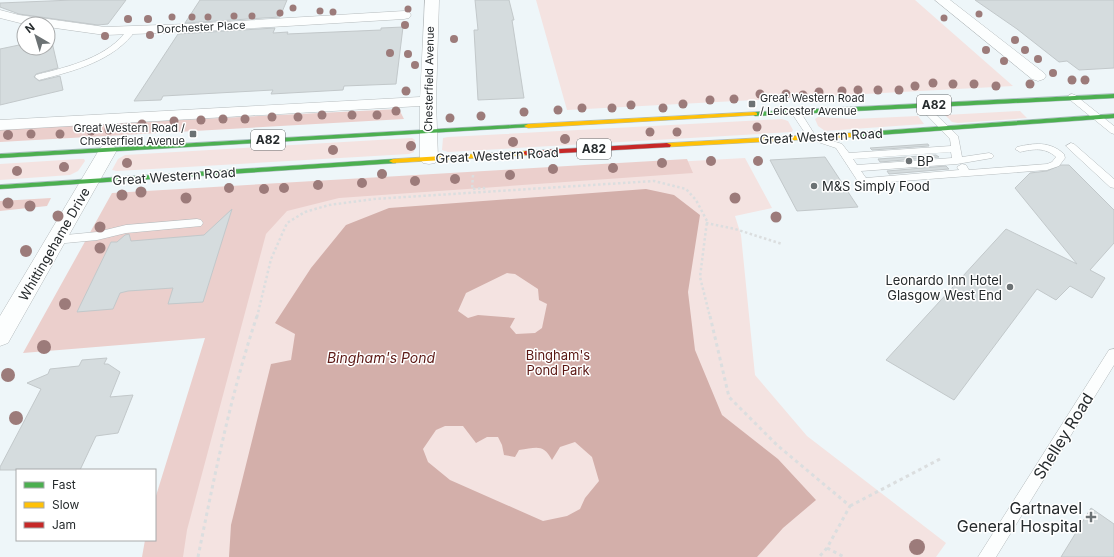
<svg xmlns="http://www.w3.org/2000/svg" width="1114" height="557" viewBox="0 0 1114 557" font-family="Inter,sans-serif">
<rect width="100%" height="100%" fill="#eef6f9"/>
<path fill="#f4e3e1" d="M536,0H915L1013,86L567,110Z
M1020,111L1027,118L958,123L952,122L945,115Z
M918,116L924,124L825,131L818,126L815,119L818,117L853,119Z
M782,119L788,121L793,130L792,132L448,152L442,150L443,138L448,137Z
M412,138L415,140L414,152L409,154L117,171L112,170L118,159L125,155Z
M745,158L772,208L735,216L741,235L755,375L807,436L946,543L936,557H166L277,184Z
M79,159H84L85,161L78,171L70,175L0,180V164Z"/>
<path fill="#ebcfcc" d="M399,109L404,119L0,142V129Z
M687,159L693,173L339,198L287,211L266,234L187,530L183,557H142L145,540H155V499L205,338L23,353L112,193Z
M51,198L47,206L0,211V201Z"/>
<path fill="#d3afaa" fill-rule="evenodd" d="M646,189L674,195L700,215L688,292L695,350L722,415L778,459L816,500L783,528L757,557H229L231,525L271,364L291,360L295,334L275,323L311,268L346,225L389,208ZM507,273L515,274L538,289L539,300L547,304L542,328L535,333L516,334L510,327L515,318L478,315L468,318L458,311L466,293ZM445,426H463L476,443L487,437H498L502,445L504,455L515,457L519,450C536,448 543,443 552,460L560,447L575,442L592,457L599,481L585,498L580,509L567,516L543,521L450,480L428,462L423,449L436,430Z"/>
<path fill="#d5dcde" stroke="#c2c8ca" d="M73,0H126L108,24L98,25L19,14L0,7V3Z
M200,0H287L280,17L185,23Z
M475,0H509L514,20H512L524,98L478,100L474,30H478Z
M975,0H1114V68L1079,70L1067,61L1059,62L1017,29Z
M403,27L396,84L344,86L343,90L271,94L273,90L163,96L161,100L134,101L178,34L275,28L273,33L288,32L287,34L381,30V28Z
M51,38L58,68L36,74L34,77L39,81L60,76L63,90L0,105V49L24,44V48H48V39Z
M928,144L929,146L872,150L870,148Z
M936,155L939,157L880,162L878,159Z
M825,157L858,207L797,211L770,160Z
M1061,165H1069L1114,210V243L1090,270L1105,278L1092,298L1070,286L1056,300L1037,289L954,400L886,360L1006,229L1077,264L1015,188L1030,173L1047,171Z
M946,166L949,169L889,174L887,171Z
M232,209L203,302L168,304L173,288L128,291L120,293L113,309L77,312L111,242H117L125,235L129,234L131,241L204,235Z
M107,358L104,364H108L120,372L110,397L133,395L118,433L96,436L80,470H0V467L41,389L27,383L48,374L50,369L79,366L82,360Z
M1091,508L1114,524V557H1061Z"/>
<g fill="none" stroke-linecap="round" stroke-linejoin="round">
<defs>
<path id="lane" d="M129,28H132L136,30C114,61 74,71 39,80L35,77L36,75C70,66 108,58 129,28Z
M1072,94L1075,95L1114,126V134L1111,133L1069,99L1068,97L1069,95Z
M921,102L924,103L958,136L962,157L989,153L992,154L994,156L992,158L957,164L861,171L866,178L959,170L957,167L962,164L966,165L969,170L1047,164L1052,162L1056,157C1045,147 1033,149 1020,152L1015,149L1017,147C1034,143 1050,141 1064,154L1065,158L1059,166L1047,170L863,184L859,183L836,148L809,139L791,112L796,109L799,110L815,135L842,144L849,153L951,146L950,139L917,105ZM951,152L952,158L857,165L853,159Z
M1071,143L1074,144L1114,179V188L1110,187L1068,148L1066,146Z
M197,219L201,220L203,223L201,226L126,233L97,240L55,244L51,243L49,240L51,237L55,236L97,232L126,225Z
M1114,349V365L996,557H978L1109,350Z"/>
<path id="street" d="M425,0H439L436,101L438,159L435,163L429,164L423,163L420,159V106L0,130V120L420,97Z
M935,0H950L1044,73L1046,76L1044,79L1038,81L1032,79Z
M0,10L19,15L105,27L188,24L404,11L409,12L411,15L409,18L404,19L188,32L105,35L48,27V24H24L0,18Z
M108,145L114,146L117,150L8,343L0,346V316L99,150L102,146Z"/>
<path id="fast" d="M1114,94V98L755,116L752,114L755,112Z
M1114,114V118L850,137L846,135L850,133Z
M528,124L530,125V127L0,158V154Z
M393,159H396V163L0,189V185Z"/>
<path id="slow" d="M755,112L757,113V115L528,128L524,126L528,124Z
M850,133L854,135L853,137L667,147L663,145L667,143Z
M526,151H529V155L393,163L389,161L393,159Z"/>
<path id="jam" d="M667,143L671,145L670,147L526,155L522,153L526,151Z"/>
</defs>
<use href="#lane" stroke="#b5bbbd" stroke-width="1"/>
<use href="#street" stroke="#b5bbbd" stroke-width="1"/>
<use href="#fast" stroke="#aabbc0" stroke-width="1"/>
<use href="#slow" stroke="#aabbc0" stroke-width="1"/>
<use href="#jam" stroke="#aabbc0" stroke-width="1"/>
<path stroke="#dbdedf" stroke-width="2.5" stroke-dasharray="2.5 2.5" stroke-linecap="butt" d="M473,175L472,189L484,188V191
M706,223L735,229L782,244
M257,317L271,259L287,223L305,212L329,205L374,199L654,181L686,189L696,200L707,221L700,277L710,317"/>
<path stroke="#dbdedf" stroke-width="3" stroke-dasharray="3.5 3.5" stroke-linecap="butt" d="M710,316L729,397L778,446L850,506L827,548L819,557
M850,506L940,459
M827,548L844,557
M198,557C214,478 231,393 257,316"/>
<use href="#lane" fill="#fcfefe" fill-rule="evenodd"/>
<use href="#street" fill="#fcfefe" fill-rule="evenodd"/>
<use href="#fast" fill="#4caf50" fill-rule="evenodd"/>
<use href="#slow" fill="#ffc107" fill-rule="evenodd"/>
<use href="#jam" fill="#c62828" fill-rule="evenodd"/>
</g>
<g fill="#9c7b7a">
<circle cx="293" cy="8" r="3.5"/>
<circle cx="408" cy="9" r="3.5"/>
<circle cx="320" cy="11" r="3.5"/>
<circle cx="333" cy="12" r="3.5"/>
<circle cx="280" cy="13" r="3.5"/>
<circle cx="979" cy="14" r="3.5"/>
<circle cx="234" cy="16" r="3.5"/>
<circle cx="252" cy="16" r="3.5"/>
<circle cx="172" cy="17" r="3.5"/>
<circle cx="192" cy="17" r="3.5"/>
<circle cx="208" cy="17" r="3.5"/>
<circle cx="944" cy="18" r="3.5"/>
<circle cx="128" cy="19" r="4"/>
<circle cx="148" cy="19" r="4"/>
<circle cx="405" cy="25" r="4"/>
<circle cx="150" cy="35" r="4"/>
<circle cx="105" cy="36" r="4"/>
<circle cx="454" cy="39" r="4"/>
<circle cx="1015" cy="40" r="4"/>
<circle cx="986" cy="50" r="4"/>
<circle cx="1025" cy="50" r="4"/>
<circle cx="390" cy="53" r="4"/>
<circle cx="408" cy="54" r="4"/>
<circle cx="1038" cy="59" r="4"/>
<circle cx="1004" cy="61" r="4"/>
<circle cx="415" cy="65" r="4"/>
<circle cx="1053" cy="73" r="4"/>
<circle cx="1072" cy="80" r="4.5"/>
<circle cx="1085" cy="80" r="4.5"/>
<circle cx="933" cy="83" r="4.5"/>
<circle cx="953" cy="84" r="4.5"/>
<circle cx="974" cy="84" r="4.5"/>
<circle cx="1030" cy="84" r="4.5"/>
<circle cx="915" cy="86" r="4.5"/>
<circle cx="996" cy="86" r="4.5"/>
<circle cx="858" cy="90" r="4.5"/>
<circle cx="878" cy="90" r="4.5"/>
<circle cx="899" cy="90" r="4.5"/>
<circle cx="406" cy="91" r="4.5"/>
<circle cx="842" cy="91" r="4.5"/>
<circle cx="819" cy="92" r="4.5"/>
<circle cx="760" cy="94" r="4.5"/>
<circle cx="786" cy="94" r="4.5"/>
<circle cx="803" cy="95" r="4.5"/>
<circle cx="734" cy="99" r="4.5"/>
<circle cx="710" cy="100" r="4.5"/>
<circle cx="683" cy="104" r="4.5"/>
<circle cx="631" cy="105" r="4.5"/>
<circle cx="582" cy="108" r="4.5"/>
<circle cx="612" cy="108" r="4.5"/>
<circle cx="663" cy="108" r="4.5"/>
<circle cx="558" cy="110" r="4.5"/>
<circle cx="396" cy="111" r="4.5"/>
<circle cx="524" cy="112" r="4.5"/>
<circle cx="322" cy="115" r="4.5"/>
<circle cx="352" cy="115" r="4.5"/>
<circle cx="377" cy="115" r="4.5"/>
<circle cx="481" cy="116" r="4.5"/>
<circle cx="272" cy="117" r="4.5"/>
<circle cx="298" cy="117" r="4.5"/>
<circle cx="450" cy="118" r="4.5"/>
<circle cx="223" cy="119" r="4.5"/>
<circle cx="245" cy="119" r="4.5"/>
<circle cx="201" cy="120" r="4.5"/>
<circle cx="174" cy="121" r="4.5"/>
<circle cx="142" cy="124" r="4.5"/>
<circle cx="757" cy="127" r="4.5"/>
<circle cx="109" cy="130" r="4.5"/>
<circle cx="91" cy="131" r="4.5"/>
<circle cx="650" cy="132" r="4.5"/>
<circle cx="677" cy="132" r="4.5"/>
<circle cx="31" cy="134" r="4.5"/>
<circle cx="60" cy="134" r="4.5"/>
<circle cx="8" cy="135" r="5"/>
<circle cx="565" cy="139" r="5"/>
<circle cx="513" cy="142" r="5"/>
<circle cx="411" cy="146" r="5"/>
<circle cx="333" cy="150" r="5"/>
<circle cx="711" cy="161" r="5"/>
<circle cx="758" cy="161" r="5"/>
<circle cx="127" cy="163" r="5"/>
<circle cx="662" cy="163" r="5"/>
<circle cx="64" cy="167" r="5"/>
<circle cx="613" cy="168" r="5"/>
<circle cx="553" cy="169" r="5"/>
<circle cx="17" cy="171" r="5"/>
<circle cx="382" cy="174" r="5"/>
<circle cx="510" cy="175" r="5"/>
<circle cx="455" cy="179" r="5"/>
<circle cx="415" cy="181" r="5"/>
<circle cx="362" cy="183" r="5"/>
<circle cx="318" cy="185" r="5"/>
<circle cx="229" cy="188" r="5"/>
<circle cx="284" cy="188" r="5"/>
<circle cx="264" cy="189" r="5"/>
<circle cx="141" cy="192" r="5.5"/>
<circle cx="122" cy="195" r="5.5"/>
<circle cx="186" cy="198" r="5.5"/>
<circle cx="735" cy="198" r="5.5"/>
<circle cx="8" cy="203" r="5.5"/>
<circle cx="30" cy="206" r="5.5"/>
<circle cx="58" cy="216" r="5.5"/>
<circle cx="776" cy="217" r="5.5"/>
<circle cx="100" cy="227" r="5.5"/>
<circle cx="100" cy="248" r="5.5"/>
<circle cx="26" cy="251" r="6"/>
<circle cx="65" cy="304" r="6"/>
<circle cx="44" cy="347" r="7"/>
<circle cx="8" cy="375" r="7"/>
<circle cx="16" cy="418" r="7"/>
<circle cx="917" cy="547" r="8"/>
</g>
<g fill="#6c7274" stroke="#fff" stroke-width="1.5">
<rect x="748" y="100" width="8" height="8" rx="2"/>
<rect x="189" y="130" width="8" height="8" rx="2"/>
<circle cx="909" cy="161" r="4"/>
<circle cx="814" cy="186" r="4"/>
<circle cx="1010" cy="287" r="4"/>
<path d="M1089 511h4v4h4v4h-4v4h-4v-4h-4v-4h4z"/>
</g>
<g text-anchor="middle" stroke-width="3" stroke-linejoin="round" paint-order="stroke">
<g font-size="11" fill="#262b2d" stroke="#fff">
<text transform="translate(201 27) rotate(-3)" y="4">Dorchester Place</text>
<text transform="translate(429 79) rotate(-89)" y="4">Chesterfield Avenue</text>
</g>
<g font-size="11" fill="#262b2d" stroke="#fff" text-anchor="start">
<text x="760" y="102">Great Western Road<tspan x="760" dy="13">/ Leicester Avenue</tspan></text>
<text x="185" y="132" text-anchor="end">Great Western Road /<tspan x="185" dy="13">Chesterfield Avenue</tspan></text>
</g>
<g fill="#fff" stroke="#676b6c" stroke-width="1">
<rect x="917" y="95" width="34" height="20" rx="3"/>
<rect x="251" y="130" width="34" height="20" rx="3"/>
<rect x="577" y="139" width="34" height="20" rx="3"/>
</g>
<g font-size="12" font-weight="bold" fill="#262b2d">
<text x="934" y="109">A82</text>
<text x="268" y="144">A82</text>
<text x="594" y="153">A82</text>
</g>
<g font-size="13" fill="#262b2d" stroke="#fff">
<text transform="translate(821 136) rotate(-3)" y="5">Great Western Road</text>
<text transform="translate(497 155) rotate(-3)" y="5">Great Western Road</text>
<text transform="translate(174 176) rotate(-4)" y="5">Great Western Road</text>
<text transform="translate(54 244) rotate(-60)" y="5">Whittingehame Drive</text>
</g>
<g font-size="13" fill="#262b2d" stroke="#fff" text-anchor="start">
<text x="917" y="166">BP</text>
<text x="822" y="191">M&amp;S Simply Food</text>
<text x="1002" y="285" text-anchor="end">Leonardo Inn Hotel<tspan x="1002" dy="15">Glasgow West End</tspan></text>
</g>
<g font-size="13" fill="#591612" stroke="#fff">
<text x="558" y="360">Bingham's<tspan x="558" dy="15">Pond Park</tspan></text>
</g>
<g font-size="14" font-style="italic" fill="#5d1a16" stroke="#fff">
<text x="381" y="363">Bingham's Pond</text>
</g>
<g font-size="16" fill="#262b2d" stroke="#fff">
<text transform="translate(1063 436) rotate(-58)" y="6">Shelley Road</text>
</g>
<g font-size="16" fill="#262b2d" stroke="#fff" text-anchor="end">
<text x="1082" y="514">Gartnavel<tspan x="1082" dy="18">General Hospital</tspan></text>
</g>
</g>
<rect x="16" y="469" width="140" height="72" fill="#ffffff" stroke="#a8aaab"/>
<rect x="24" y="482" width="20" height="6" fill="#4caf50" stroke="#a8aaab"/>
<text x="52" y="489" font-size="12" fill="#262b2d">Fast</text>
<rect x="24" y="502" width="20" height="6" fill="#ffc107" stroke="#a8aaab"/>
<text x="52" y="509" font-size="12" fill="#262b2d">Slow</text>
<rect x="24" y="522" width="20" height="6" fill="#c62828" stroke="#a8aaab"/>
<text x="52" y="529" font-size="12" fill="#262b2d">Jam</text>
<g transform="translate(36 36) rotate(322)"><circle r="19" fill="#ffffff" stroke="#a8aaab"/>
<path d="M0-3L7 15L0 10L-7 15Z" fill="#6c7274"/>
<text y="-6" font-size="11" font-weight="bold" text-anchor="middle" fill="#262b2d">N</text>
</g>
</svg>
